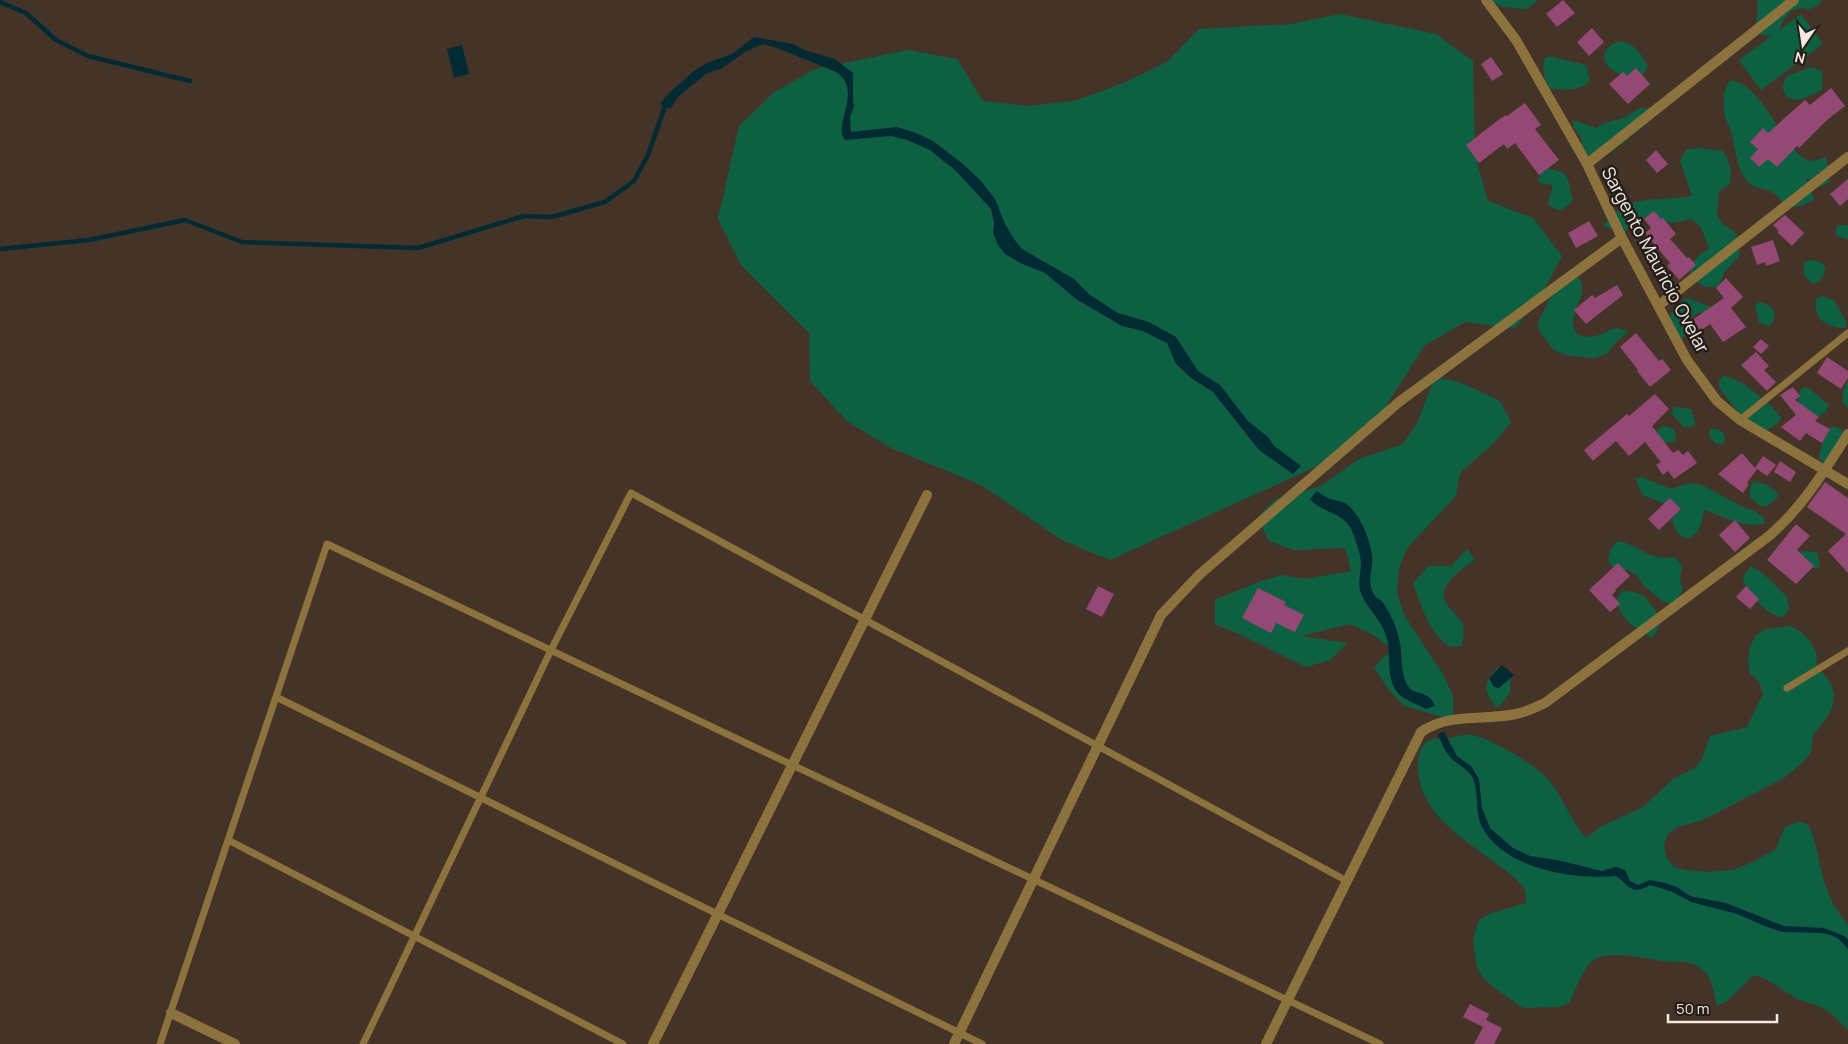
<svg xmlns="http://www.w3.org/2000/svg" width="1848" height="1044" viewBox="0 0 1848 1044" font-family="Manrope,sans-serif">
<rect width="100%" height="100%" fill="#443427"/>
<path fill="#0e6043" d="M1489,0H1538L1527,9L1503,7Z
M1757,0H1821V3L1811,9C1792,6 1786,13 1779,30L1801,14L1823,44L1761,90L1739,60L1773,35L1766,36L1755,31C1756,20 1759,10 1757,0Z
M1340,14L1436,34L1473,61L1475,155L1488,201L1533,218L1562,256L1538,301L1514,329L1465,322L1424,346L1371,430L1333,459L1110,560L1062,540L981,485L891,448L847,421L810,381L809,333L741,265L718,219L739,126L773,93L815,69L908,50L957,59L983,101L1027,106L1074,101L1124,83L1167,62L1199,29L1291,24Z
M1620,41C1634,43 1641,54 1648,65L1644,74C1641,74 1636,76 1632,76C1608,76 1590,51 1620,41Z
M1549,56L1586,65L1590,80C1583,91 1562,91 1550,88C1543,79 1543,70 1544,59Z
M1811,67L1822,71V90L1799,100L1787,98L1782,87L1787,76Z
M1731,80C1758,86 1772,121 1788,141C1793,148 1799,157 1807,160C1813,162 1819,160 1825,157C1830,165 1827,173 1830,181L1821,187L1806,178L1814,199C1806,205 1791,211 1783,203C1779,199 1777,194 1772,192C1765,188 1756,189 1750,184C1736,171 1736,148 1731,131C1728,123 1724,117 1724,109C1723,98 1724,88 1731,80Z
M1640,108H1646L1651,111L1649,122L1614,150L1604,156L1592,157L1582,149L1581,137L1573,127V120L1596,128L1607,122L1624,118Z
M1698,148L1723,151C1730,163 1733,171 1729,185L1719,191L1717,215L1724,225L1735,232L1740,243L1739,256L1723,274L1720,286C1706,289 1700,286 1690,276C1691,262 1696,256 1709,249L1701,227L1691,219C1674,225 1662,222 1644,218L1633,224L1625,232L1603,226C1630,191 1655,203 1692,196L1680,161L1686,150Z
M1546,169C1573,170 1567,182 1573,200C1565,209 1560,213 1549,206C1546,199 1554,192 1552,185L1540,183L1538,180L1541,172Z
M1837,225H1848V239L1836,236Z
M1811,260L1822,263L1826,268C1823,277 1821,282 1812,284L1804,275V262Z
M1576,275C1585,283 1583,294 1578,304C1568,325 1572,342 1599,335C1604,334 1608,330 1613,329C1619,327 1623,329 1628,332L1614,344L1607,354L1595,358L1570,356L1557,352L1552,348L1540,332L1538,326L1539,320L1556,287Z
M1822,296L1834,300L1846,322V328C1827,328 1813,319 1816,299Z
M1687,298L1711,307L1707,312C1682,311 1693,336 1677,342C1672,329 1663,321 1675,308C1679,303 1681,300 1687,298Z
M1760,302C1774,306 1779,314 1770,326L1759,323L1755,305Z
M1722,376C1737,374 1771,404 1781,417L1779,422L1763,433L1745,421L1719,388V382Z
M1435,377L1459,382L1500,401L1511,422L1495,442L1460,473L1456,496L1407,548L1399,569L1397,592L1404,615L1444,676L1453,696V720L1404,706L1388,689L1374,667L1392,649L1372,634L1350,624L1301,636L1347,643L1330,660L1306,667L1237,633L1215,624V600L1259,582L1282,575L1305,579L1351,571L1345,548L1294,550L1269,541L1257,518L1274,500L1321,486L1359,459L1403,444L1417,423Z
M1848,381V408L1843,403C1842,395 1843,387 1848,381Z
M1804,387L1810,389L1829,405C1825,415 1820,416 1810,418L1797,409L1800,391Z
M1673,407L1692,409C1692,415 1695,419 1695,425L1690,427H1684L1672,414Z
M1663,426L1672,428L1676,433L1675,441L1663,443L1656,436L1657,430Z
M1831,427H1837L1843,431L1844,442L1824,463L1819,459C1820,451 1825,432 1831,427Z
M1711,429H1717L1724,433L1725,442L1722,444H1717L1710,438L1709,432Z
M1641,477L1671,489L1689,483L1702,485L1743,507L1755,511L1764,518V524L1752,525L1740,523L1704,510C1702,520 1702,531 1691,537C1674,545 1672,510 1664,504C1658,499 1648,499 1642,494L1635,478Z
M1753,482L1766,484L1779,494L1776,499L1766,507L1759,505L1750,497V487Z
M1618,541C1643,546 1646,561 1675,557L1682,566L1680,579L1683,590L1674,605L1662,601L1644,586L1637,575L1627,570L1615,571L1608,561L1610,550Z
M1467,549L1475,559C1467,566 1454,574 1448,583C1435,601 1455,610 1462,623C1465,630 1463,639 1462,646L1450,647C1429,633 1422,607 1413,584L1428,566H1451Z
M1800,551L1817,552L1820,568H1811L1798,553Z
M1750,567C1761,568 1778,589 1787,597L1789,609L1784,616L1778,617C1764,610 1745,593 1743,578Z
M1622,591L1634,592L1644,596L1659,615V627L1652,638C1633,626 1625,624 1616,601Z
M1791,626L1801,632L1810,641L1816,652L1817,665L1830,682L1834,693L1833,705L1828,716L1813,735L1811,752L1804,761L1784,778L1703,820L1678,827L1668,834L1664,845L1666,857L1674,867L1685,870L1708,872L1733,870L1755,861L1776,849L1785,827L1797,822L1808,824L1813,835L1824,881L1833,904L1848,926V1030L1832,1014L1821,1007L1797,999L1766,979L1754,975L1727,1001L1717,1006C1714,995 1713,979 1704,971C1698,966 1691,962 1683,962C1679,961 1675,962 1672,962C1652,961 1613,949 1595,959C1584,966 1575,990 1570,1002L1559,1007L1523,1008L1492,986L1483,978L1477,967L1473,943L1475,931L1479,920L1489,914L1526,903C1526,899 1526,892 1524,888C1520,881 1505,870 1498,865C1465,839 1418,814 1418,766C1418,755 1421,742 1433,739C1437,738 1441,739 1445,739C1453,738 1462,734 1471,735C1490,738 1530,762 1544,775C1562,793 1569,819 1586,838L1600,827L1643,807L1673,779L1695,768L1702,759L1710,736L1747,727L1763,694L1759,682L1750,673L1748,660L1750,647L1756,635L1766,629Z
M1497,668L1508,672C1514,688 1510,697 1497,708C1484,692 1482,683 1497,668Z"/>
<path fill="#022a33" d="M754,37L793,44L804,50L835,59L853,73V101L854,106L850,117L851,132L897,127L916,133L933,141L963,164L981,181L995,199L1005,224L1014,239L1022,249L1074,279L1090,295L1118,313L1149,322L1176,337L1198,371L1220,385L1248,421L1268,437L1274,446L1301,466L1293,474L1259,450L1213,392L1191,378L1176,364L1167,343L1143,331L1122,326L1076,299L1045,273L1020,263L1005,254L998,245L993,233L994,223L991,209L956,171L930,150L907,140L891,136L845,140C832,125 864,90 836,72L780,49L763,44L745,52L721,69L707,73L679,96L670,109L660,104L669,93L694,71L707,63L732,54Z
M462,45L469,74L454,78L447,49Z
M1317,491C1321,494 1325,497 1330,499C1334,500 1341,501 1345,503C1360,513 1370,539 1372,556C1374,566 1368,577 1371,587C1374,599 1379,597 1384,604C1391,615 1396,626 1399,639C1404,656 1398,675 1411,690C1422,695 1430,693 1435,706L1426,709C1417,704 1403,700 1397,692C1386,677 1391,656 1387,639C1382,618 1365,608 1360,590C1358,580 1361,573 1361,563C1361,555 1354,534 1350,527C1341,512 1320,512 1310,499Z
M1502,665L1514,675L1499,688L1494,687L1489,678Z
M1444,732L1457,756L1471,766L1479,779L1482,808L1490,828L1513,848L1530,856L1557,860L1602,871L1616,867L1625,870L1630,881L1638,885L1650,880L1665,883L1677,887L1690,896L1726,903L1784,926L1824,928L1844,936L1848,939V949L1838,938L1830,935L1821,933L1782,932L1767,927L1737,914L1691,902L1673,892L1650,885C1631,896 1630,886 1616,876C1574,880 1504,869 1482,827C1474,812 1480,788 1471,775C1466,768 1457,764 1451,758C1445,752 1441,742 1438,734Z"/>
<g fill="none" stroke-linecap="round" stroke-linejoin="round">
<path stroke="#022a33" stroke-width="4.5" d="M0,2L26,13L56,40L88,56L190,81
M0,249L89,240L185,220L242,242L418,248L524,216L552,217L605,202L634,181L648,155L665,106L667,103"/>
</g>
<path fill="#934974" d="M1563,0L1575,13L1557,27L1546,14Z
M1592,28L1604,42L1589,56L1577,42Z
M1491,57L1503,74L1492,81L1481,64Z
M1636,68L1650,84L1628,104L1609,84L1623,72L1627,76Z
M1831,88L1845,106L1827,120L1799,148L1797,146L1777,167L1768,159L1759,167L1750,158L1758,149L1750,142L1763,128L1768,133L1805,100L1810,105Z
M1525,103L1541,125L1535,129L1559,160L1539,175L1515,143L1507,149L1504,144L1479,163L1466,145L1501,118L1506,115L1507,116Z
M1656,150L1668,164L1657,173L1646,160Z
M1848,179V199L1840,206L1830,194Z
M1654,211L1661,219L1663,218L1676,234L1670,239L1687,258L1689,257L1696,265L1679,280L1667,266L1670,263L1645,233L1651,228L1644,219Z
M1785,215L1804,233L1792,246L1777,232L1779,231L1773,225Z
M1589,221L1598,236L1576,248L1568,233Z
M1773,240L1780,261L1766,266L1765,262L1757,265L1751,247Z
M1726,278L1743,297L1731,308L1746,327L1723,342L1710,324L1700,331L1692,320L1724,298L1716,288Z
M1617,285L1623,295L1586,324L1574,310L1592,295L1595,298Z
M1636,333L1659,361L1662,359L1671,370L1650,387L1637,371L1638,370L1620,347Z
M1761,339L1769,346L1761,354L1753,347Z
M1756,352L1769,366L1764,370L1776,382L1767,391L1741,365Z
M1827,357L1848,371V378L1841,389L1817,373Z
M1793,387L1800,396L1795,400L1819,417L1815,421L1830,429L1822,443L1806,433L1800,441L1781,427L1796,415L1780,395Z
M1655,394L1669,409L1652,426L1673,453L1678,450L1683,455L1688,451L1697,463L1674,479L1668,471L1663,475L1656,465L1661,462L1645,442L1629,456L1616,441L1593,461L1584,450L1627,414L1629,416Z
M1742,453L1755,468L1763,456L1776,465L1767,476L1757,469L1747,483L1749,484L1743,493L1718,474Z
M1780,461L1796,472L1790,482L1774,472Z
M1825,482L1848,498V573L1828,551L1846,534L1807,507Z
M1670,498L1681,509L1659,530L1648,519Z
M1735,520L1750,538L1735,552L1719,535Z
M1796,524L1810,536L1797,550L1814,566L1796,584L1767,560Z
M1618,563L1630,576L1615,590L1616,591L1612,595L1620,604L1610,612L1589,590Z
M1098,586L1114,594L1102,617L1086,609Z
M1746,586L1759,599L1750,609L1736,597Z
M1258,588L1286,602L1284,605L1304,615L1295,632L1276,623L1271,633L1242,618Z
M1470,1004L1489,1014L1486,1020L1502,1028L1494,1044H1474L1483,1027L1463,1017Z"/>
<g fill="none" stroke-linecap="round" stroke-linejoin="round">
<path stroke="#8c733e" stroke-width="7" d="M1740,420L1848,333
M1787,688L1848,651
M276,697L982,1044
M228,840L623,1044
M160,1044L327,544L1380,1044
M363,1044L551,650L631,493L1347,881"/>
<path stroke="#8c733e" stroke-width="10" d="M1486,0L1516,40L1587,164L1622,238L1687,360L1717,401L1740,420L1848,484
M1587,164L1794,0
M1658,306L1848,157
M171,1013L235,1044
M653,1044L927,495
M954,1044L1161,615L1199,575L1399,402L1622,238
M1266,1044L1421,732C1451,712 1483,721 1516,714C1526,712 1536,707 1545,703L1769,536C1802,508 1825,470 1848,434"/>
</g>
<g text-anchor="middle" stroke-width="5" stroke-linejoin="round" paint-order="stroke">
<g font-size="18" fill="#f4eae2" stroke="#251d18">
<text transform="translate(1655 260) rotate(62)" y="6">Sargento Mauricio Ovelar</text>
</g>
</g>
<g transform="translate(1803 45) rotate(193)" stroke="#251d18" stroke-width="4" paint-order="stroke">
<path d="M0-4L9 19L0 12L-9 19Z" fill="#f4eae2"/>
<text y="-8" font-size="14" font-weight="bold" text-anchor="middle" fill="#f4eae2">N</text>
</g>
<path d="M1668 1014v8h109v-8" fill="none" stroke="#f4eae2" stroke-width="2.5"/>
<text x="1676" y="1014" font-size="15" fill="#f4eae2" stroke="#251d18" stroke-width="4" paint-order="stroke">50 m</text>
</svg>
